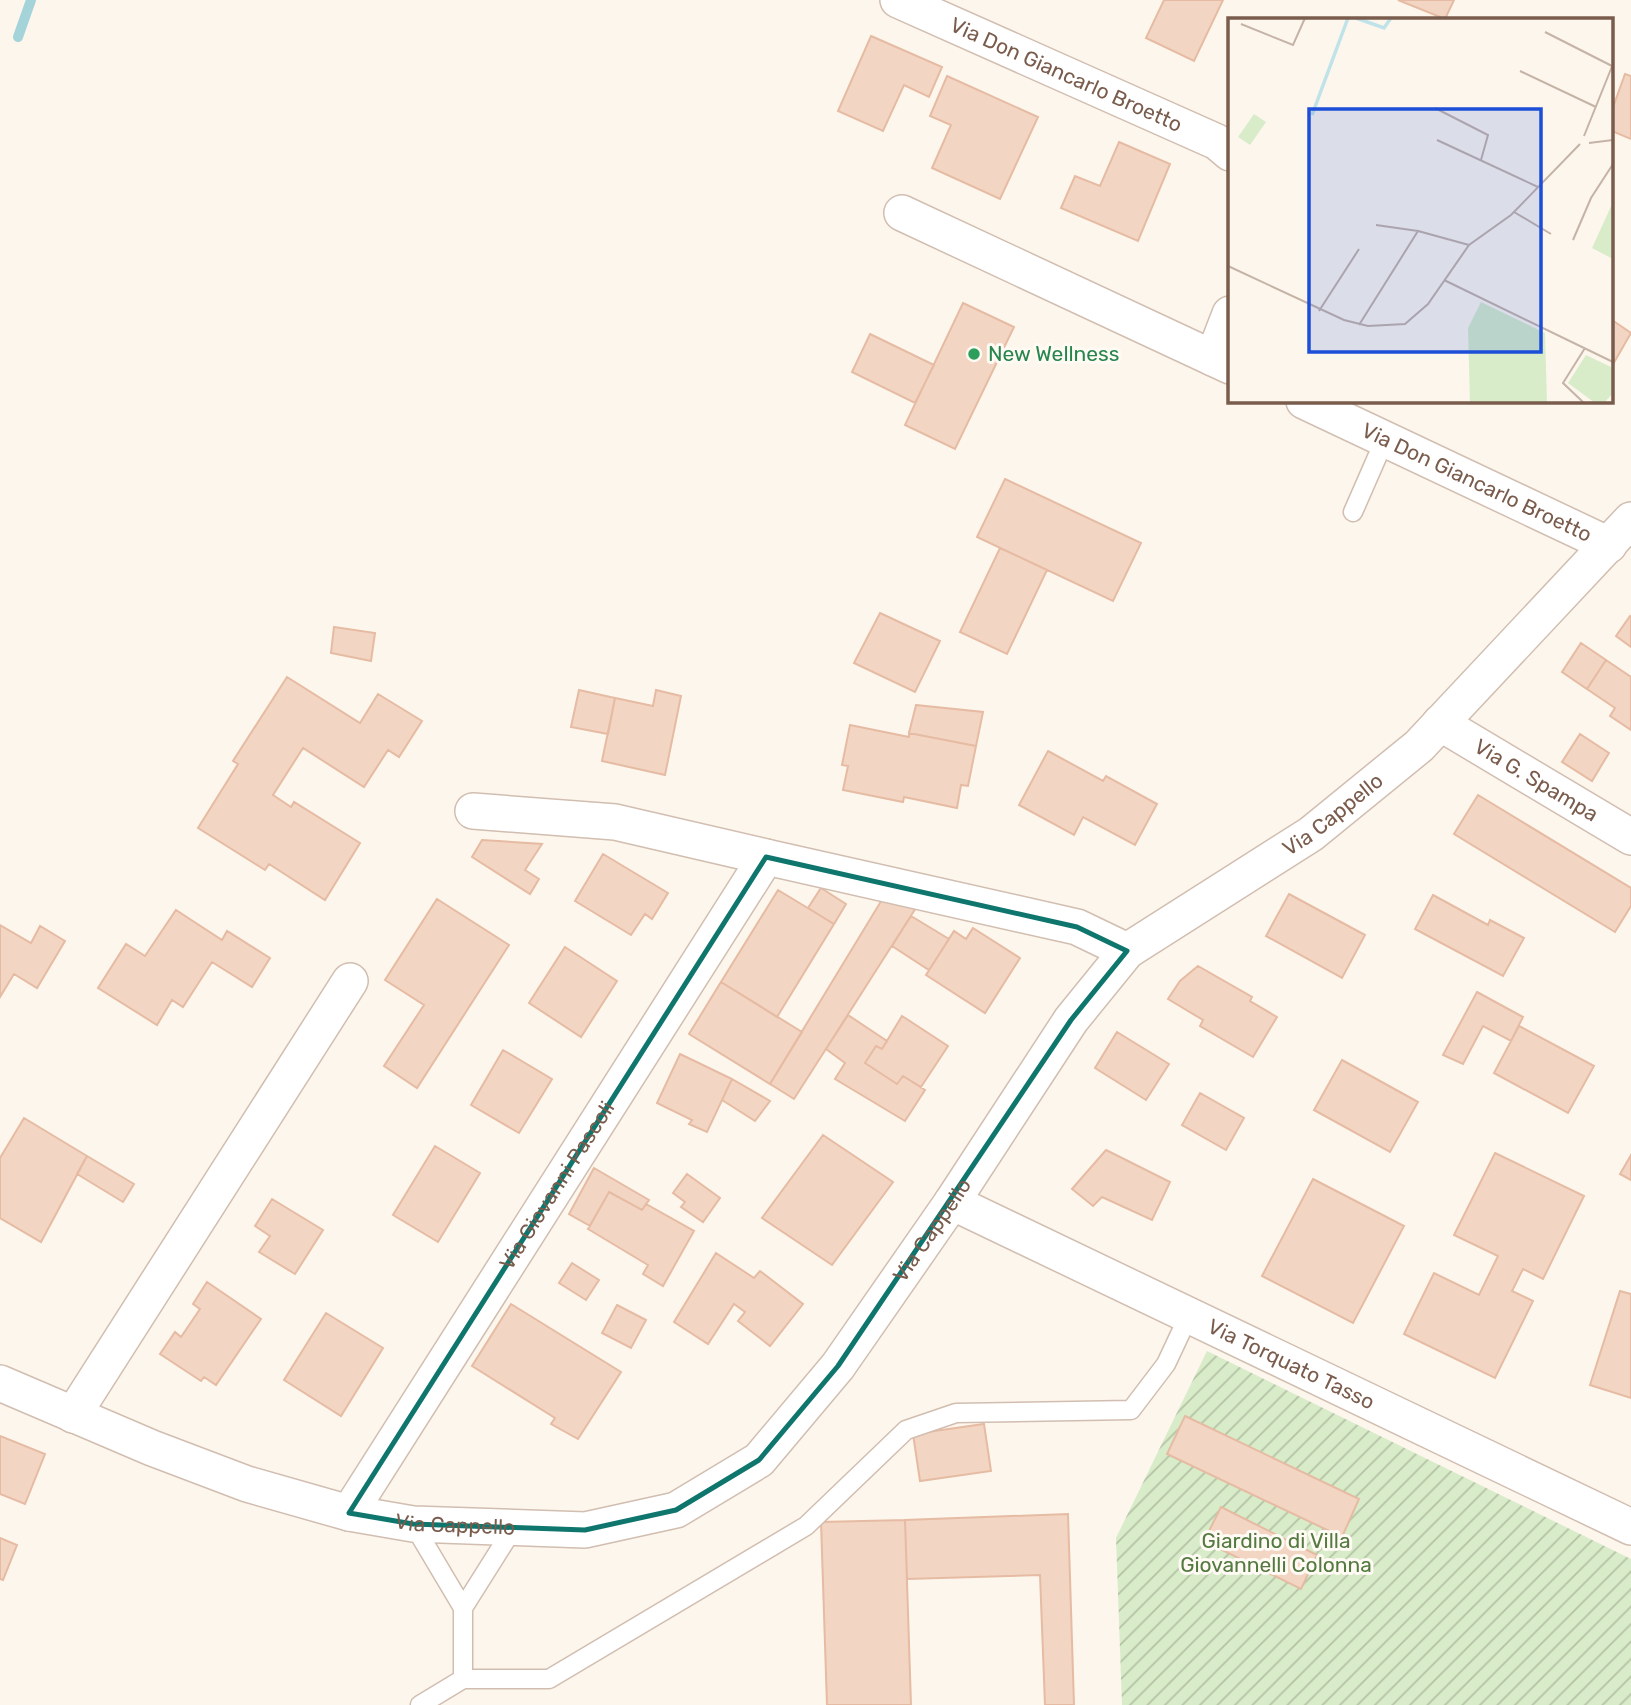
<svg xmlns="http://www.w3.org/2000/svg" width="1631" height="1705" viewBox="0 0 1631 1705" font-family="Rubik,sans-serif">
<defs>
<pattern id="garden-furrows" width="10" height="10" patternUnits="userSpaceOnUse" patternTransform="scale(1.75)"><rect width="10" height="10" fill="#d8ecc9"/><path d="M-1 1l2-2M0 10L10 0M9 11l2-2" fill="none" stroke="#b4c2a5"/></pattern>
</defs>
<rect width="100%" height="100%" fill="#fdf6ec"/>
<path fill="url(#garden-furrows)" d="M1207,1351L1631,1559V1705H1122L1116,1538Z"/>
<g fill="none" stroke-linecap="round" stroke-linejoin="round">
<path stroke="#a5d3da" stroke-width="10" d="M18,37L31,0"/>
</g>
<path fill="#f3d5c3" stroke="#e6bba3" stroke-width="2" d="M1164,0H1223L1194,61L1146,38Z
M1398,0H1454L1445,19Z
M871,36L942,67L929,97L904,85L883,131L838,111Z
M1625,74L1631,76V139L1612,131V110Z
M947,76L1038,117L1000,199L932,168L951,125L930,116Z
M1119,142L1170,164L1138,241L1061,208L1075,176L1100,186Z
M963,303L1014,327L955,449L905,425Z
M1612,320L1631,333L1612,366Z
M870,334L934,365L915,403L852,372Z
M1005,479L1141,543L1113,601L977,537Z
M1000,548L1047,570L1007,654L960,632Z
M880,613L940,641L915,692L854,663Z
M1630,616L1631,617V647L1616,636Z
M334,627L375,633L371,661L331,653Z
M1581,643L1606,660L1587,689L1562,672Z
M1606,660L1631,677V730L1610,716L1615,708L1587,689Z
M287,677L360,723L378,694L422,721L399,757L388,750L364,787L303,748L273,795L291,807L294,802L360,843L325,900L269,864L265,870L198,828L238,764L233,761Z
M579,690L615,698L608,734L571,727Z
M656,690L681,696L665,775L602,761L615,698L653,706Z
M916,705L983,712L976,746L909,733Z
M850,725L909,737V733L976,746L968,786L961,785L957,808L904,797L903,802L843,790L848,766L842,765Z
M1580,734L1609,753L1592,781L1562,762Z
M1048,751L1103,781L1106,776L1157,804L1135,845L1083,817L1074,835L1019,805Z
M1478,795L1631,888V906L1615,932L1454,834Z
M482,840L542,844L525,870L539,879L530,894L472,857Z
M603,854L668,893L652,919L645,914L631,935L575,901Z
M821,888L846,904L834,924L808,908Z
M778,890L834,924L777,1017L721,982Z
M886,893L921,900L794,1099L770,1084Z
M1289,894L1365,935L1342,978L1266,936Z
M1433,895L1488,925L1490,920L1524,938L1503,976L1415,929Z
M437,899L509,945L417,1088L384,1066L424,1005L385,980Z
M176,910L222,940L227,931L270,958L252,987L212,962L183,1007L172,1000L157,1025L98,988L126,944L145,956Z
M911,916L949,939L929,970L892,946Z
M0,925L31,943L40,926L65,941L37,988L14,974L0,997Z
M973,928L1020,958L985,1013L926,975L954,931L966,939Z
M565,947L617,981L581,1037L529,1003Z
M1198,966L1252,997L1250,1001L1277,1017L1253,1057L1200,1026L1203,1020L1168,999L1180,981Z
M721,982L802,1032L770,1084L689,1034Z
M1477,992L1523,1017L1511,1041L1483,1026L1463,1064L1443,1055Z
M848,1015L887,1041L882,1049L876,1046L865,1063L897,1084L903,1076L925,1090L905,1121L835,1079L845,1063L826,1049Z
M902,1016L948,1046L921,1087L903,1076L897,1084L865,1063L876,1046L882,1049Z
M1519,1026L1594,1066L1568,1113L1494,1073Z
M1117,1032L1169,1064L1146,1100L1095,1068Z
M503,1050L552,1079L519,1133L471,1105Z
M680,1054L732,1079L707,1132L689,1124L692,1120L657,1103Z
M1342,1060L1418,1102L1390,1152L1314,1110Z
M732,1079L770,1101L755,1121L722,1100Z
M1200,1093L1244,1118L1226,1150L1182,1125Z
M24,1118L87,1156L41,1242L0,1218V1158Z
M823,1135L893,1182L832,1265L762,1218Z
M435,1146L480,1173L438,1242L393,1215Z
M1106,1150L1170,1182L1152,1220L1102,1197L1093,1206L1072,1189Z
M1495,1153L1584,1196L1543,1279L1523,1269L1512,1291L1533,1301L1495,1378L1404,1334L1434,1273L1479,1295L1498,1256L1454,1235Z
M1631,1155V1180L1620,1174Z
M87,1156L134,1184L123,1202L77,1174Z
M594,1168L649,1200L642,1210L609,1192L590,1226L569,1214Z
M687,1174L720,1198L703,1222L681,1207L685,1202L673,1193Z
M1313,1179L1404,1226L1353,1323L1262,1276Z
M609,1192L642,1210L646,1204L694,1231L663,1286L643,1274L648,1265L588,1229Z
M272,1199L323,1230L295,1274L259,1252L270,1236L255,1226Z
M716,1253L754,1278L760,1271L803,1304L770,1346L738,1321L745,1312L734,1304L708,1344L674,1322Z
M572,1263L599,1280L586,1300L559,1283Z
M207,1282L261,1319L216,1385L204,1377L201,1381L160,1354L175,1332L181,1337L200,1309L193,1304Z
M1620,1291L1631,1294V1398L1590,1385Z
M511,1304L621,1372L578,1439L551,1424L555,1418L472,1366Z
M617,1305L646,1320L631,1348L602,1333Z
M326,1313L383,1348L341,1416L284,1380Z
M1185,1416L1359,1499L1342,1537L1167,1454Z
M984,1424L991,1471L920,1481L913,1434Z
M0,1436L45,1454L25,1504L0,1494Z
M1221,1507L1317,1555L1301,1589L1204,1541Z
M1068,1514L1074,1705H1045L1040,1575L907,1579L905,1520Z
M905,1520L911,1705H827L821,1522Z
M0,1538L17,1545L3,1580L0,1579Z"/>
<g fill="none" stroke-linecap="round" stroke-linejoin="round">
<defs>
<path id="service" d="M1353,512L1385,439
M413,1524L463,1608V1679L420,1705
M463,1608L514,1527
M463,1679H549L806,1526L906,1430L956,1413L1131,1410L1166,1364L1189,1315"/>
<g id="minor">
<path id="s1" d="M898,0L1217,142L1230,153"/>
<path d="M902,213L1230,366"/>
<path d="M1213,358L1230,314"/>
<path id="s2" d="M1304,401L1609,545"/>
<path id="s3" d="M1440,723L1631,837"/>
<path d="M473,811L615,822L766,857"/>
<path id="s4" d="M952,1202L1631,1527"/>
<path id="s5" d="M0,1383L152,1448L247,1484L349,1513L413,1524L585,1530L676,1510L759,1460L838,1366L952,1202L1071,1020L1127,951L1311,834L1419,746L1631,520"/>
<path d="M73,1415L350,981"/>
<path id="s6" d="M349,1513L766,857L1077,927L1127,951"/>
</g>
</defs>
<use href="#service" stroke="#d1beb0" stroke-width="21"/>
<use href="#minor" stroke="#d1beb0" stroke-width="38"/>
<use href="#service" stroke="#fff" stroke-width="18"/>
<use href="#minor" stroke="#fff" stroke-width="35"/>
</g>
<path fill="none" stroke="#0f766e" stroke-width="5" stroke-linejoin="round" d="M766,857L1077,927L1127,951L1071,1020L838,1366L759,1460L676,1510L585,1530L413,1524L349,1513Z"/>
<circle fill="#2e9e5b" stroke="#fffaf3" stroke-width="2.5" cx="974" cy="354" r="7"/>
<g text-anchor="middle" stroke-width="6" stroke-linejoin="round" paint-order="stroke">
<g font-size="21" fill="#7a5c4d" stroke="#fffaf3">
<text dy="7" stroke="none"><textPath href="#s1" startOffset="184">Via Don Giancarlo Broetto</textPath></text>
<text dy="7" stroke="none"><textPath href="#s2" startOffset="191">Via Don Giancarlo Broetto</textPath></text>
<text dy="7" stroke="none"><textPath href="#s3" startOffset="112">Via G. Spampa</textPath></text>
<text dy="7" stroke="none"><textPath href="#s5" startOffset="1676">Via Cappello</textPath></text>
<text dy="7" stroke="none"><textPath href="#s6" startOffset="388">Via Giovanni Pascoli</textPath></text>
<text dy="7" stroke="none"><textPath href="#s5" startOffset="1088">Via Cappello</textPath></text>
<text dy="7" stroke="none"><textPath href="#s4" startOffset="376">Via Torquato Tasso</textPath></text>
<text dy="7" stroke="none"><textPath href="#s5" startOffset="480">Via Cappello</textPath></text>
</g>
<g font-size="21" fill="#27864d" stroke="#fffaf3" text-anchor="start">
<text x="988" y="361">New Wellness</text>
</g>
<g font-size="21" fill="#537a41" stroke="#fffaf3">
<text x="1276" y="1548">Giardino di Villa<tspan x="1276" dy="24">Giovannelli Colonna</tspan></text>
</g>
</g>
<g transform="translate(1228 18)">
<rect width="385" height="385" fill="#fdf6ec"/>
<path d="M26,96L38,104L22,127L10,119ZM385,184V241L364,230ZM358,337L385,350V375L376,385H367L340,365Z" fill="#d8ecc9"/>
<path d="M253,284L317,315L319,385H242L240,310Z" fill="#d8ecc9"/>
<path fill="none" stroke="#bfe3e8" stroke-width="3.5" d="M128,0L156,10L163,0M84,97L120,0"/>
<path fill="none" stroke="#c5b3a7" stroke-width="2" d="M13,6L65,27L77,0M317,14L384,48M292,53L368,89M207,90L260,117L253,142M356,118L385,46M209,122L310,169M361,125L385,122M286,194L323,216M148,207L190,213M345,222L363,180L385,146M0,248L116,302L140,308L177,306L200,286L241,227L283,197L352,126M216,262L385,344M91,293L131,231M131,307L190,213L241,227M356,385L335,365L357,330"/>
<path fill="#1d4ed8" fill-opacity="0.15" stroke="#1d4ed8" stroke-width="3.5" d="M81,91H313V334H81Z"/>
<rect width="385" height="385" fill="none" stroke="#7a5c4d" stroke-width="3.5"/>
</g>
</svg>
